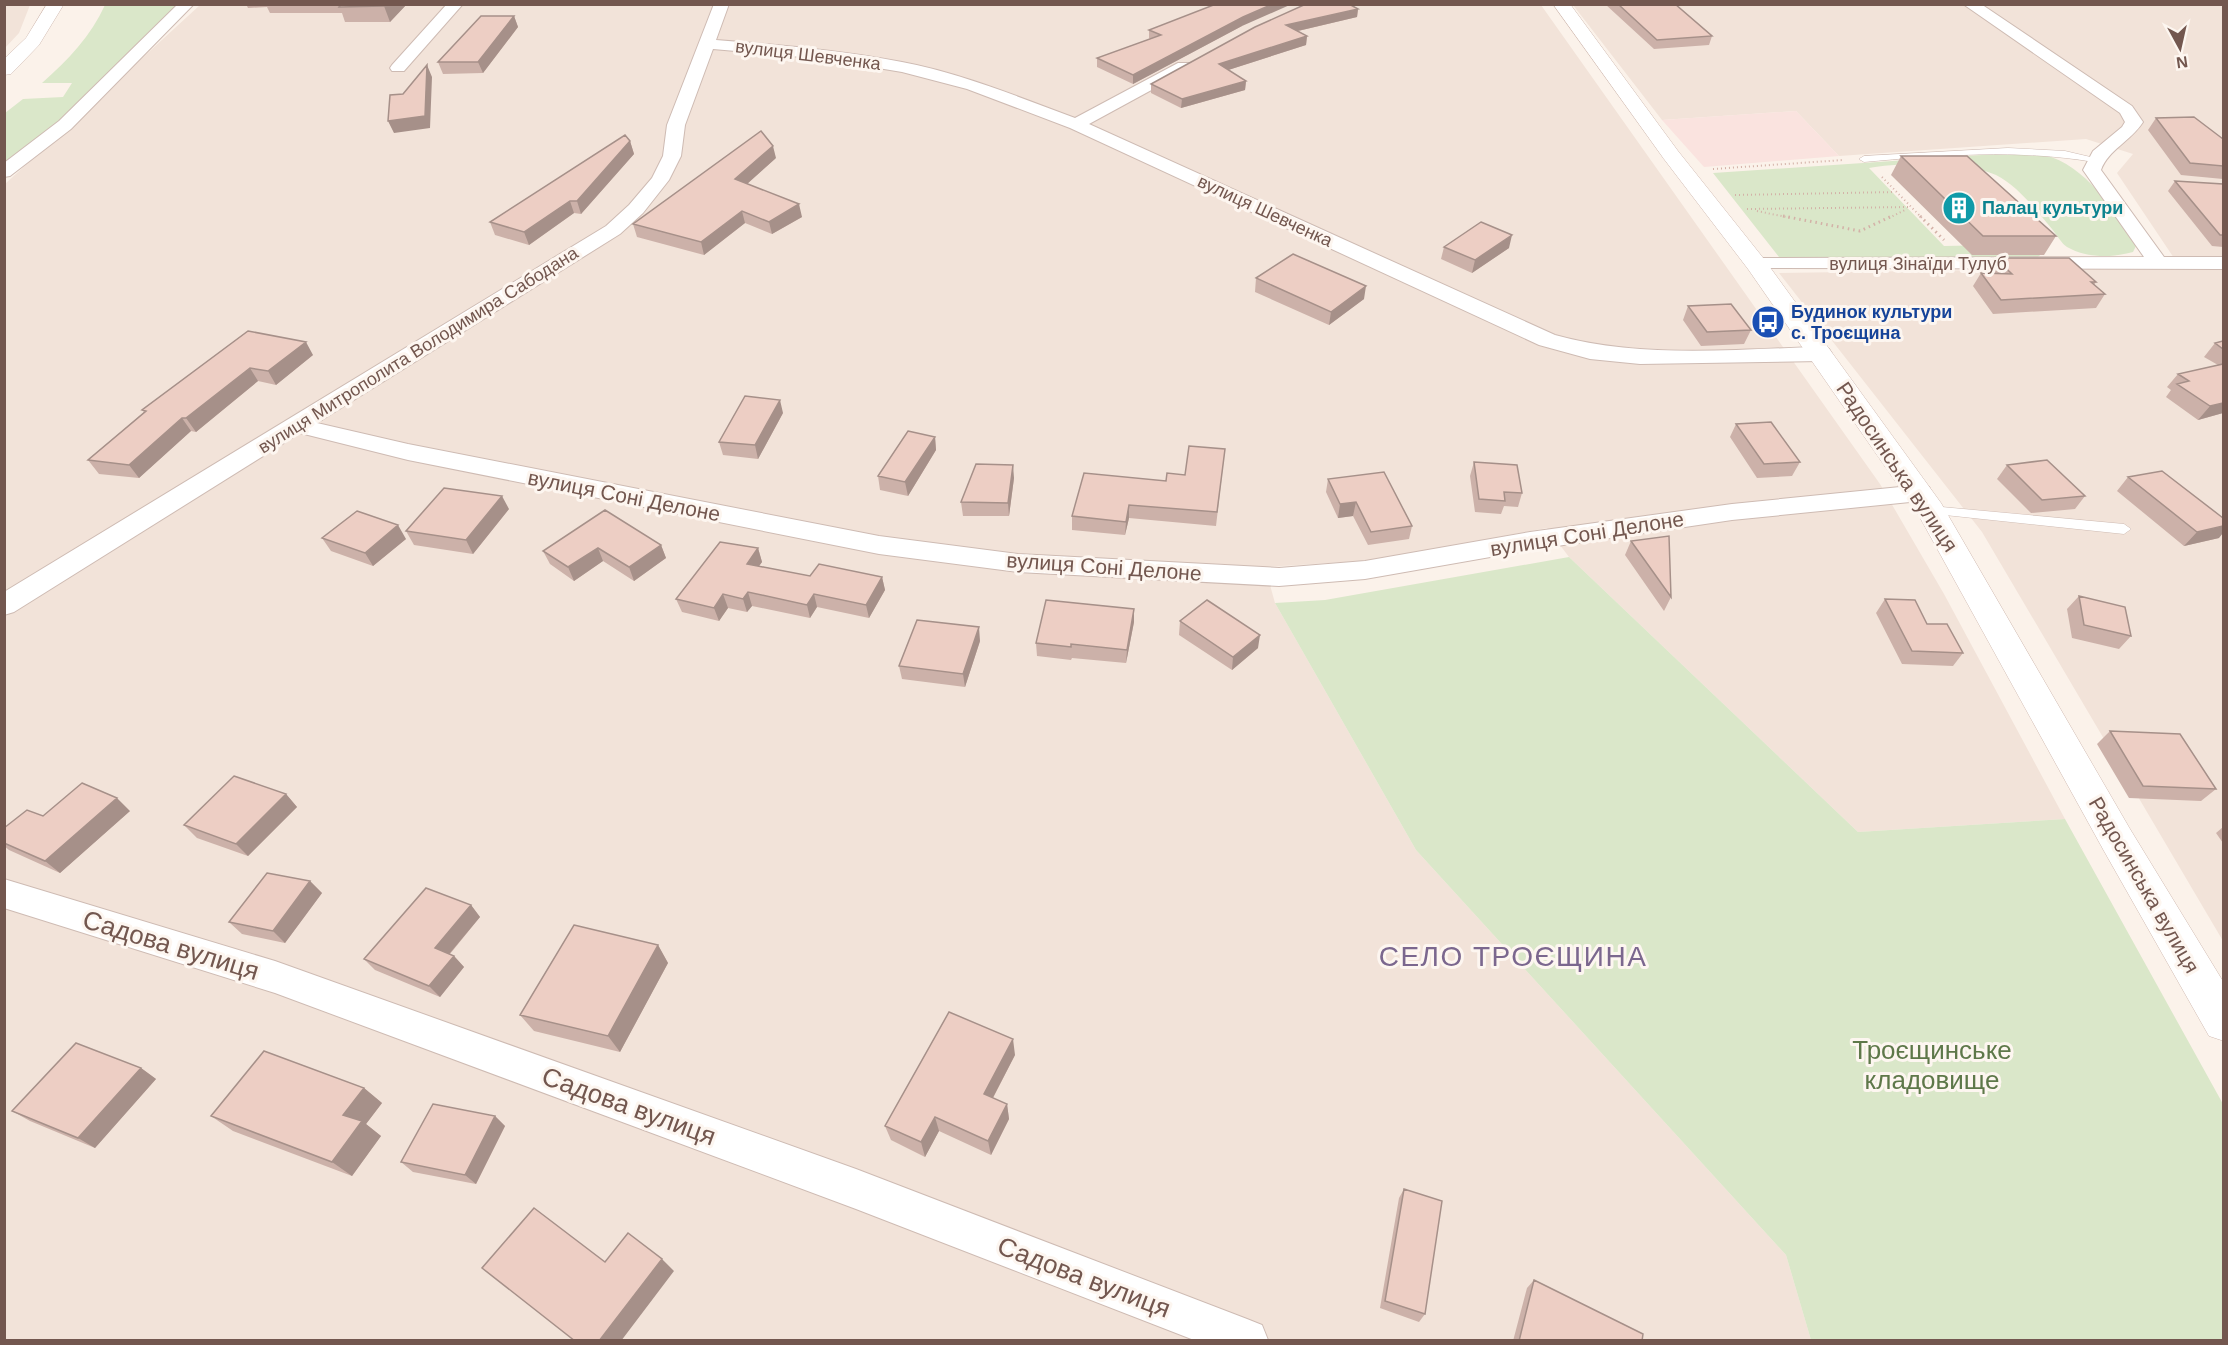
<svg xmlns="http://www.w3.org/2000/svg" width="2228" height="1345" viewBox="0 0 2228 1345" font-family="Helvetica,sans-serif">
<rect width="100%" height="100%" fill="#fbf2ea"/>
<path fill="#f2e3d9" d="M5,4L30,5L19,33L5,48Z
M200,5H1541L1880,484L1944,594L2065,819L1858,832L1569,557L1547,528L1376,560L1265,567L1275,603L1416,850L1786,1255L1811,1340H5V184Z
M1573,5H2223V941L1982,532L1779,273L2180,267L2117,173L2133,154L2086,139L1839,156L1796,111L1662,120Z"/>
<path fill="#fae3df" d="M1796,111L1839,156L1704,167L1662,120Z"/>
<path fill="#dae7c9" d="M105,5H183L59,126L5,168V113L23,99L63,97L72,83H42C68,60 91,36 105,5Z
M2011,153C2022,154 2034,153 2044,155C2086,165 2114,211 2137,244L2133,252C2112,258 2086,258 2067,247C2062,244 2056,234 2052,229C2036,210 2019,187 1996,175C1970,162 1897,162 1869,168L1944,246L2044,244L2048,248L2038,257H1779L1713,173Z
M1569,557L1858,832L2065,819L2223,1104V1340H1811L1786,1255L1416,850L1275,603L1325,600Z"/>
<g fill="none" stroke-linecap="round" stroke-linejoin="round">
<defs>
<path id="lane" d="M2008,148L2065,151L2099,159L2094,162C2017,149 1941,155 1864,162L1859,159L1864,156Z
M1931,506L2124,524L2131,529L2124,534L1926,513L1924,510Z"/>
<path id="street" d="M178,4H194L71,129L10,176L4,177V163L59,121Z
M447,4H463L404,71H392L390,68L392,65Z
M714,4H729L716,40C778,45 840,50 902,62C961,73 1018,97 1075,118L1178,63H1190L1192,66L1190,69L1089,124L1555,335C1641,359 1733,349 1821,347L1829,349L1832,354L1829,359L1821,361L1640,364L1590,359L1539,345L1070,128L967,89L902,72L824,59L713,49L685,125L681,156L669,180L643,213L620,234L317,423L408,444L879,536L1018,554L1279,568L1365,561L1530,532L1732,504L1920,485L1929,487L1932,493L1929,499L1920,501L1732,520L1530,550L1365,579L1279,586L1018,572L879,554L408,460L300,433L14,612L4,615V592L606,226L629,205L652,178L663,156L667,125Z
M1963,4H1981L2132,106L2143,122C2131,141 2108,150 2101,170L2164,257H2224V269L1749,268L1746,264L1749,260L1756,258L2144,257L2083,170L2093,151L2122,127L2125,122L2120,113Z
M4,879L275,961L856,1169L1247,1319L1262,1325L1268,1340H1194L856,1209L275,993L4,908Z"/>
<path id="secondary" d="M47,4H64L39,45L11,74L4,75V59L26,38Z
M1553,4H1570L1678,151L1764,259L1941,503L2130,829L2224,983V1041L2209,1036L2104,851L1918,514L1748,269L1664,159Z"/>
</defs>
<use href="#lane" stroke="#cebbb3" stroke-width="1"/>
<use href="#street" stroke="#cebbb3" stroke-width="2"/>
<use href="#secondary" stroke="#d0bab1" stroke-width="1"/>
<path stroke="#d3b1a7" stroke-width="2" stroke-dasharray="1 3" stroke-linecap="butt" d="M1713,169L1843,160
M1882,177L1922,218
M1735,195L1895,192
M1747,209L1910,207
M1757,211L1791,218
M1889,218L1907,209"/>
<path stroke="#d3b1a7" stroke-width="3" stroke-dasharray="1.5 4" stroke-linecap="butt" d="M1783,216L1860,231L1892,216
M1920,216L1944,240"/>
<use href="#lane" fill="#fff" fill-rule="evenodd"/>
<use href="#street" fill="#fff" fill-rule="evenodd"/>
<use href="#secondary" fill="#fff" fill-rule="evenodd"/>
</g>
<path fill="#ccb1a9" d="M246,4H407L390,22H345L342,13H270L267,7L248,8Z
M1605,4H1675L1712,36L1709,45L1654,49Z
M1358,9L1357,17L1298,31L1307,36L1306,45L1228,70L1246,81L1245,90L1181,108L1151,93V84Z
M514,16L518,27L483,73L443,74L438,62Z
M1242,26L1133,84L1097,67V58L1150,39L1149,38V30Z
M2156,118L2223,139V179L2181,175L2148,130Z
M630,141L634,154L581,214L574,213L529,245L495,235L490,222Z
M1901,156L2056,236L2044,255H1972L1891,175Z
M776,158L747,184L802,217L772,234L745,223L704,255L637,237L633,224Z
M2175,181L2223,184V247L2212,246L2168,191Z
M1444,247L1509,248L1472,273L1441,259Z
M1995,258L2096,282L2094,285L2105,294L2096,308L1993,314L1973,286L1981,273H1990L1987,271Z
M1256,278L1364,299L1329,325L1255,292Z
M1688,306L1751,330L1744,344L1701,346L1683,320Z
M248,331L313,355L276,385L258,381L196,432L191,431L139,478L99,474L88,460L144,412L142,410Z
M2223,341V413L2198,420L2166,397L2171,390L2167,387L2178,374L2218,365L2204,357L2215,343Z
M783,413L758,459L723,455L719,442Z
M1736,424L1800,462L1792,476L1757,478L1730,437Z
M935,437L936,450L908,496L880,490L878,476Z
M1225,449L1216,526L1129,518L1125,535L1072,530V516L1185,475Z
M1474,462L1522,493L1518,507L1504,506L1501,514L1475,512L1470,476Z
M2007,465L2085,496L2075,509L2031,513L1997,479Z
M2128,477L2219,538L2184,546L2117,491Z
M1014,478L1009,516H963L961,502Z
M1328,479L1412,526L1409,539L1368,545L1353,516L1338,518L1326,492Z
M509,509L473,554L414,545L406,531Z
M322,538L406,539L373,566L331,551Z
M1631,541L1671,597L1664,611L1625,555Z
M661,545L666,558L634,581L603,561L574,581L550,564L543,551Z
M758,548L762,562L759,566L810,576L882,577L885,590L869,618L817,607L810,618L752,606L747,612L728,608L719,621L682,612L676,599Z
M2079,596L2131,636L2119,649L2072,638L2067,609Z
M1885,599L1927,624L1963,653L1953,666L1902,664L1876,613Z
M1180,621L1258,648L1232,670L1179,635Z
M1134,622L1126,663L1072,658L1071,660L1037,656L1036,643Z
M980,641L965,687L902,679L899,666Z
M2110,731L2216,789L2201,801L2129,798L2097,744Z
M286,794L297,807L248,856L197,838L184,825Z
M130,811L60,873L9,850L4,846V828L43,816Z
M2223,827V843L2216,833Z
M310,881L322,893L285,943L242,934L229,922Z
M471,905L480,917L450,954L454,956L464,967L440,997L375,970L364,959Z
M658,945L668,963L620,1052L534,1031L520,1015Z
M1015,1055L993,1098L1007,1104L1009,1119L991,1155L939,1131L925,1157L891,1140L885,1126Z
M141,1068L156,1079L95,1148L30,1121L12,1111Z
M364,1088L382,1103L366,1124L381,1136L352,1176L233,1131L211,1116Z
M495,1116L505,1126L476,1184L413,1172L401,1162Z
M1404,1189L1425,1314L1419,1322L1380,1308L1399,1198Z
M1534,1280L1642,1341H1513L1527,1288Z"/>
<path fill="#a69089" d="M386,4H407L390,22L384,6Z
M1273,4H1292L1242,26L1133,84V75L1243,17Z
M1358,9L1357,17L1285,34L1286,25Z
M514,16L518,27L483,73L478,62Z
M1307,36L1306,45L1219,73V64Z
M427,65L432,77L430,128L394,133L388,121Z
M1246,81L1245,90L1181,108L1182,99Z
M630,141L634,154L581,214L577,201Z
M773,146L776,158L738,192L735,179Z
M570,201L574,213L529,245L524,232Z
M799,204L802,217L772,234L769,222Z
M742,211L745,223L704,255L701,242Z
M1512,235L1509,248L1472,273L1475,260Z
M1366,286L1364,299L1329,325L1331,312Z
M306,342L313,355L276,385L268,371Z
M250,368L258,381L196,432L186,418Z
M780,400L783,413L758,459L755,445Z
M2223,403V413L2198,420L2210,406Z
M182,418L191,431L139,478L129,465Z
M935,437L936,450L908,496L905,482Z
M1013,465L1014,478L1009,516L1008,503Z
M502,496L509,509L473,554L466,540Z
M1356,502L1353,516L1338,518L1340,504Z
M1129,505V518L1125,535L1126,522Z
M398,525L406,539L373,566L365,553Z
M2223,526V533L2219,538L2184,546L2197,532Z
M661,545L666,558L634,581L629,567Z
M598,548L603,561L574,581L568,567Z
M758,548L762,562L751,577L747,564Z
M882,577L885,590L869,618L866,605Z
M748,592L752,606L747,612L743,599Z
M723,594L728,608L719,621L714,608Z
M814,594L817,607L810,618L807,605Z
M1134,609V622L1126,663L1127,650Z
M979,627L980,641L965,687L963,674Z
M1260,635L1258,648L1232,670L1233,657Z
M286,794L297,807L248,856L236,844Z
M117,798L130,811L60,873L45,861Z
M310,881L322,893L285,943L273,931Z
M471,905L480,917L445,959L435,948Z
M658,945L668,963L620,1052L608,1036Z
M454,956L464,967L440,997L429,986Z
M1013,1039L1015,1055L987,1109L984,1094Z
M141,1068L156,1079L95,1148L78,1138Z
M364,1088L382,1103L366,1124L381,1136L352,1176L332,1162L343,1115Z
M1007,1104L1009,1119L991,1155L988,1141Z
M495,1116L505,1126L476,1184L465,1175Z
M935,1117L939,1131L925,1157L921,1142Z
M662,1259L674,1271L621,1341H599Z"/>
<path fill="#edcec4" stroke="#a69089" stroke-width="1.5" d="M341,4H386L384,6L339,7Z
M1216,4H1273L1243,17L1133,75L1097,58L1161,35L1149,30Z
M1306,4H1349L1358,9L1286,25L1307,36L1219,64L1246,81L1182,99L1151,84L1255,27Z
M1618,4H1675L1712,36L1657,40Z
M481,16H514L478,62H438Z
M427,65L425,116L388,121L390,95L403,94Z
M2194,117L2223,139V166L2190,163L2156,118Z
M761,131L773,146L735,179L799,204L769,222L742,211L701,242L633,224Z
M625,135L630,141L577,201H570L524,232L490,222Z
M1901,156H1967L2056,236H1983Z
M2175,181L2223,184V235H2220Z
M1481,222L1512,235L1475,260L1444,247Z
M1293,254L1366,286L1331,312L1256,278Z
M1995,258H2069L2096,282H2091L2105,294L2001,300L1981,273L2012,274Z
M1731,304L1751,330L1707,332L1688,306Z
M248,331L306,342L268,371L250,368L186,418H182L129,465L88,460L146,411L142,410Z
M2223,341V349L2215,343Z
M2223,364V403L2210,406L2177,384L2189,381L2178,374Z
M745,396L780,400L755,445L719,442Z
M1771,422L1800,462L1764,464L1736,424Z
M908,431L935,437L905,482L878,476Z
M1189,446L1225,449L1217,512L1129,505L1126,522L1072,516L1084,473L1166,481L1167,473L1185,475Z
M2047,460L2085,496L2042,500L2007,465Z
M1474,462L1517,465L1522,493L1504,492L1505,501L1479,499Z
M976,464L1013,465L1008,503L961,502Z
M2162,471L2223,518V526L2197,532L2128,477Z
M1384,472L1412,526L1371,532L1356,502L1340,504L1328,479Z
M444,488L502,496L466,540L406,531Z
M605,510L661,545L629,567L598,548L568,567L543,551Z
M357,511L398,525L365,553L322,538Z
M1669,536L1671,597L1631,541Z
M720,542L758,548L747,564L810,576L819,564L882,577L866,605L814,594L807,605L748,592L743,599L723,594L714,608L676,599Z
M2079,596L2125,607L2131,636L2084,625Z
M1885,599L1915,600L1927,624H1947L1963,653L1912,651Z
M1046,600L1134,609L1127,650L1071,644V647L1036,643Z
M1207,600L1260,635L1233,657L1180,621Z
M917,620L979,627L963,674L899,666Z
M2110,731L2180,734L2216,789L2143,786Z
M234,776L286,794L236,844L184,825Z
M82,783L117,798L45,861L4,843V828L27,810L43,816Z
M267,873L310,881L273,931L229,922Z
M426,888L471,905L435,948L454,956L429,986L364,959Z
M574,925L658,945L608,1036L520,1015Z
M949,1012L1013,1039L984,1094L1007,1104L988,1141L935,1117L921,1142L885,1126Z
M76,1043L141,1068L78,1138L12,1111Z
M264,1051L364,1088L343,1115L362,1121L332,1162L211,1116Z
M433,1104L495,1116L465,1175L401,1162Z
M1404,1189L1442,1201L1425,1314L1385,1301Z
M534,1208L605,1262L628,1233L662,1259L599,1341H575L482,1268Z
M1534,1280L1643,1334L1642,1341H1519Z"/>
<defs>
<symbol id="building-disc" viewBox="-11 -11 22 22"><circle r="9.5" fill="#0f9aa8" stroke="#fdf6f0"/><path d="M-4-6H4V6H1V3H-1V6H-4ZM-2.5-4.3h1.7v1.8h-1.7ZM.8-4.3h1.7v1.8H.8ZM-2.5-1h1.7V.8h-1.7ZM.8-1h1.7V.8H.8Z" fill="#fff"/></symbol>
<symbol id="bus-disc" viewBox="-11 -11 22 22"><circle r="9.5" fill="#1a4fb4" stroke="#fdf6f0"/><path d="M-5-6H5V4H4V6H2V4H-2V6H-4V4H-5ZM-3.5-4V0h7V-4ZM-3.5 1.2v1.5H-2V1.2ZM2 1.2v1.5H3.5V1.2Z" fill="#fff"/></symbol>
</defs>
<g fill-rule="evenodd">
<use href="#building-disc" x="1940" y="189" width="38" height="38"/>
<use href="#bus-disc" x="1749" y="303" width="38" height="38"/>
</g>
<g text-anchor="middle" stroke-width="6" stroke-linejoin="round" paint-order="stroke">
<g font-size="18" fill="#73574f" stroke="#fdf6f0">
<text transform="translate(808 55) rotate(7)" y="6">вулиця Шевченка</text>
<text transform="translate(1265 211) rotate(25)" y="6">вулиця Шевченка</text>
<text x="1918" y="270">вулиця Зінаїди Тулуб</text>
<text transform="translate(418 350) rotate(-32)" y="6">вулиця Митрополита Володимира Сабодана</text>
</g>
<g font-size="18" font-weight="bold" fill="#0d838f" stroke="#fdf6f0" text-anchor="start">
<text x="1982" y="214">Палац культури</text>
</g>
<g font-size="18" font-weight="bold" fill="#164399" stroke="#fdf6f0" text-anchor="start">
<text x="1791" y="318">Будинок культури<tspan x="1791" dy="21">с. Троєщина</tspan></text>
</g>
<g font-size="21" fill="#73574f" stroke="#fdf6f0">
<text transform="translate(1897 467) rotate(56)" y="7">Радосинська вулиця</text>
<text transform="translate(624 496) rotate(11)" y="7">вулиця Соні Делоне</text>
<text transform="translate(1587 534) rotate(-9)" y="7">вулиця Соні Делоне</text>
<text transform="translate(1104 567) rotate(4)" y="7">вулиця Соні Делоне</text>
<text transform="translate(2144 885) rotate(60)" y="7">Радосинська вулиця</text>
</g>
<g font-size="26" fill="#73574f" stroke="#fdf6f0">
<text transform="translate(171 945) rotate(17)" y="9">Садова вулиця</text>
<text transform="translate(629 1106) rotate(20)" y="9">Садова вулиця</text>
<text transform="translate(1084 1277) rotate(21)" y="9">Садова вулиця</text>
</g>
<g font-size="26" fill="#5e7849" stroke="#fdf6f0">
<text x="1932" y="1059">Троєщинське<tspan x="1932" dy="30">кладовище</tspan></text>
</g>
<g font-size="28" letter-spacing="1.5" fill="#7b678e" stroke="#fdf6f0">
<text x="1513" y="966">СЕЛО ТРОЄЩИНА</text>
</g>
</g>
<rect width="2228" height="1345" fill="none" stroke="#73574f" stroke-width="12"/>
<g transform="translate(2180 48) rotate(172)" stroke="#fdf6f0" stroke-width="4.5" paint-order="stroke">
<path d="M0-4.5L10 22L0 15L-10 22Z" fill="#73574f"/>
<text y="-9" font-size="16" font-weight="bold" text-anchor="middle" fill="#73574f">N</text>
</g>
</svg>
